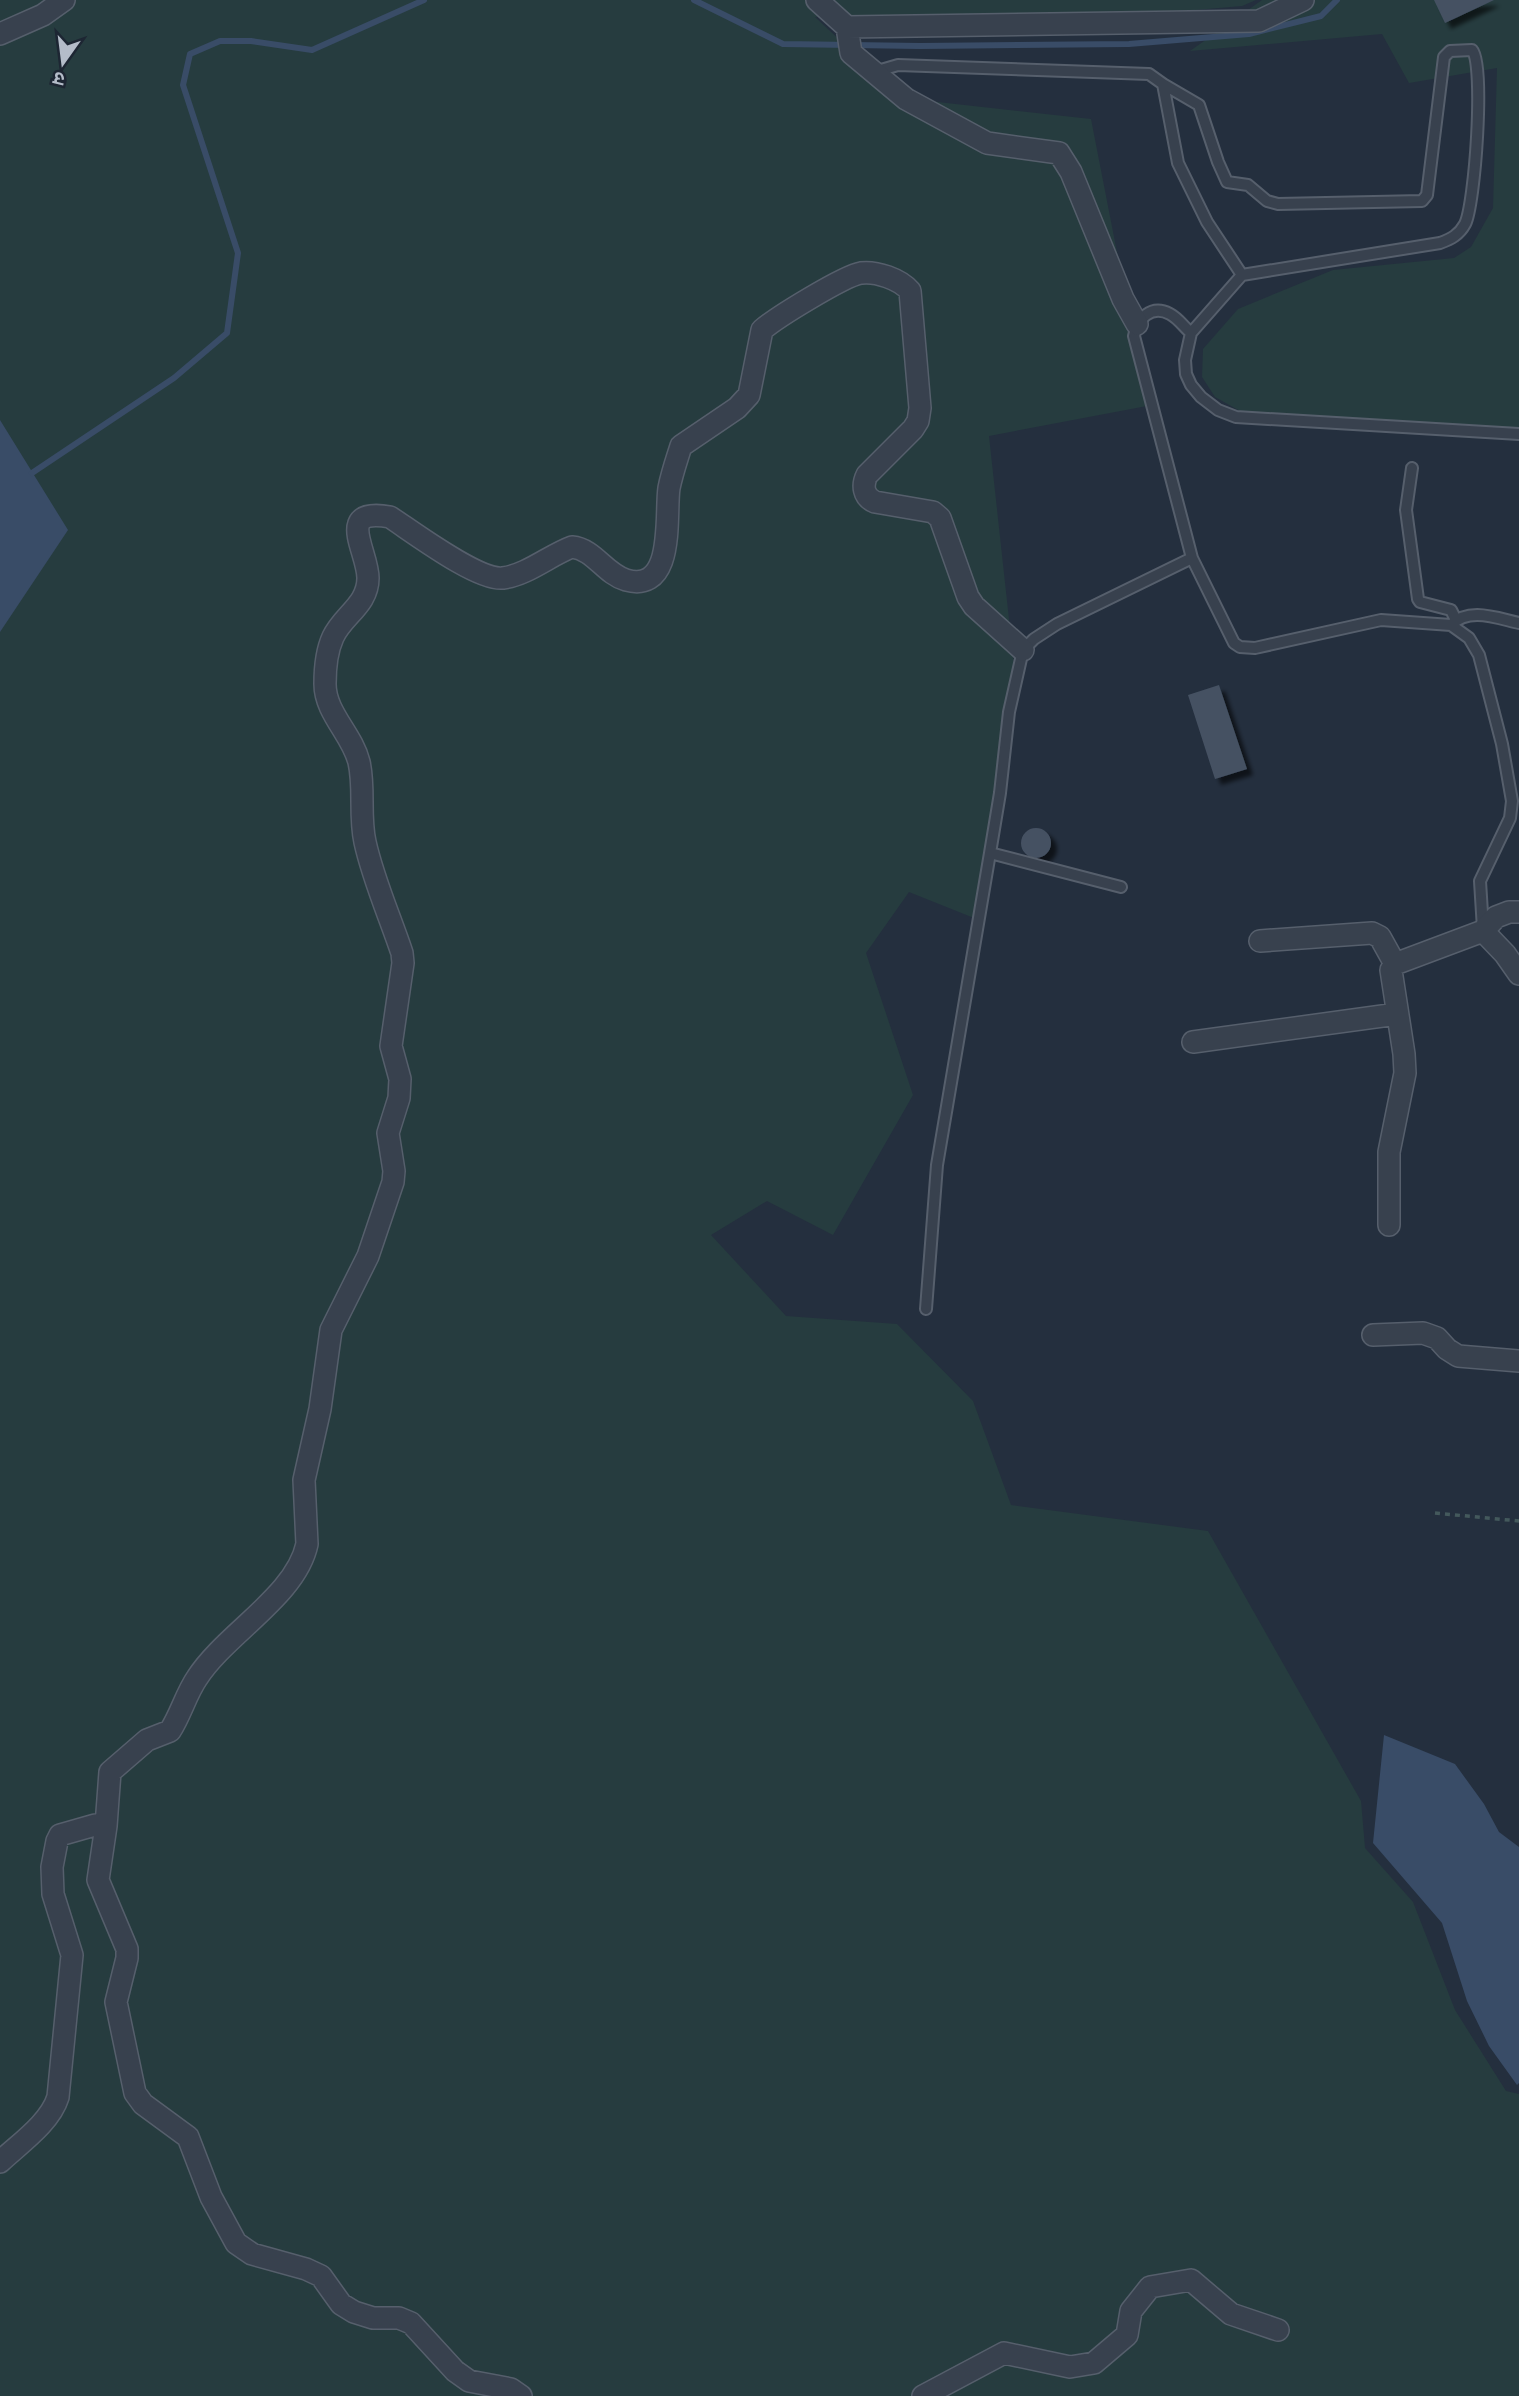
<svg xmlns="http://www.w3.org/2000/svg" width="1519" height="2396" viewBox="0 0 1519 2396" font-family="'Sofia Sans Condensed','Noto Sans Devanagari',sans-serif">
<defs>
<filter id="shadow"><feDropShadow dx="6" dy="6" stdDeviation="2" flood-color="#0009"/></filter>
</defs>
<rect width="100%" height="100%" fill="#242f3e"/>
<path fill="#263c3f" d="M0,0H1256L1242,6L1126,16L859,15L815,17L902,98L1091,119L1147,406L989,436L1015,674L974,918L909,892L866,953L913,1095L833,1235L767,1201L711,1235L786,1316L897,1324L973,1401L1011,1505L1208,1531L1361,1801L1365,1848L1413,1902L1455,2010L1506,2091L1519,2094V2396H0Z
M1262,0H1519V429L1346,430L1249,416L1215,397L1202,377L1203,349L1238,309L1333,270L1454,258L1471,247L1493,208L1497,68L1409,83L1382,34L1190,51Z"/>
<path fill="#394c67" d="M0,420L68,530L0,632Z
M1384,1735L1455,1764L1484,1804L1499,1832L1519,1847V2083L1517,2085L1489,2046L1467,2001L1442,1923L1373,1843Z"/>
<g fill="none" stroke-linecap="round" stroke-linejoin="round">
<path stroke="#394c67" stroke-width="6" d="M694,0L783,44L920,46L1129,44L1249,34L1321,16L1337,0
M32,473L174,378L227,333L238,253L183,85L190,54L220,41H251L312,50L424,0"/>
</g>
<path fill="#455162" filter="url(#shadow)" d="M1434,0H1494L1445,23Z
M1219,685L1247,769L1215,779L1188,695Z
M1021 843a15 15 0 1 1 30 0a15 15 0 1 1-30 0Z"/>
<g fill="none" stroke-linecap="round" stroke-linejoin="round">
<defs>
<path id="lane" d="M874,72L898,65L1149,74L1163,84
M1242,275L1207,222L1178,163L1163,84L1199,105L1218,162L1227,182L1248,185L1267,201L1278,204L1422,201L1427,195L1444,57L1450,51L1472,50C1485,64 1475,205 1465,224C1459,235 1451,239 1440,243L1242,275L1191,333L1185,360L1186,374L1191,385L1201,397L1218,410L1236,417L1519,434
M1191,333C1184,327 1178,318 1170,314C1151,304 1137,319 1134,336L1192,558
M1412,468L1406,510L1418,599L1420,602L1451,610L1456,620
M1121,887L990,853L1000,793L1009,712L1023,650L1034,639L1057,624L1192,558L1234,643L1240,647L1255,648L1381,620L1451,625
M1483,929L1480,881L1510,818L1512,801L1502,744L1479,655L1469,638L1451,625C1469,607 1496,618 1519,623
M926,1309L937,1165L990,853"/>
<path id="street" d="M817,0L847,27
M0,34L43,15L64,0
M1137,324L1123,299L1071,172L1059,153L987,143L906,99L851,53L847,27L1259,21L1303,0
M1483,931L1505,954L1519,974
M1260,941L1372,933L1380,937L1395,964
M1193,1042L1397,1014
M1389,1225V1152L1405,1073L1404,1054L1391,970L1395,964L1483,931L1496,917L1509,912H1519
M1373,1335L1423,1333L1437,1338L1447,1349L1458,1356L1519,1361
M0,2162C19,2144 50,2123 58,2097L72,1955L53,1894L52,1867L57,1841L60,1835L95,1825L106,1826
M521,2396L511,2389L469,2381L455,2371L411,2323L399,2318H373L354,2312L341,2304L321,2276L306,2269L252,2254L236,2243L211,2197L188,2137L143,2104L135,2093L116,2002L127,1958V1949L98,1880L106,1826L110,1772L147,1740L170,1731C181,1714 186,1694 197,1678C226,1633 296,1596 307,1544L304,1480L320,1409L331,1330L368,1256L393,1182L394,1171L388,1133L399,1098L400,1079L391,1046L403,963L402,953C390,917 373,879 365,842C359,815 365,788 359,762C352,734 325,713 325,684C325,669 327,650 333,637C343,615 368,605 368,578C368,551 334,507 390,517C413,532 478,581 503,578C527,575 550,555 572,547C594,549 605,574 626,580C676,594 665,514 669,488C672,473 677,459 681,446L737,408L749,395L762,330C777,317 844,276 861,273C876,271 900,279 910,291L920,408L918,421L913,429L867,475C862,485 863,497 875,502L933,512L940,518L968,597L974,606L1023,650
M923,2396L1004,2353L1070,2367L1094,2363L1127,2335L1131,2311L1150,2287L1191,2280L1231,2314L1278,2330"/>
</defs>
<use href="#lane" stroke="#565f6c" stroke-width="14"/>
<use href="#street" stroke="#565f6c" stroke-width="24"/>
<path stroke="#44595c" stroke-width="3.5" stroke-dasharray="5 5" stroke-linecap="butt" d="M1435,1513L1519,1521"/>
<use href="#lane" stroke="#38414e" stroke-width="10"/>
<use href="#street" stroke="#38414e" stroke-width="21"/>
</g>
<g transform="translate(63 63) rotate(194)" stroke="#1d2633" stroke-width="5" paint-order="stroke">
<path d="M0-5L12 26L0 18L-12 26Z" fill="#b4bcc9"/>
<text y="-10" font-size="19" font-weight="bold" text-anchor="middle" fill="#b4bcc9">उ</text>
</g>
</svg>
